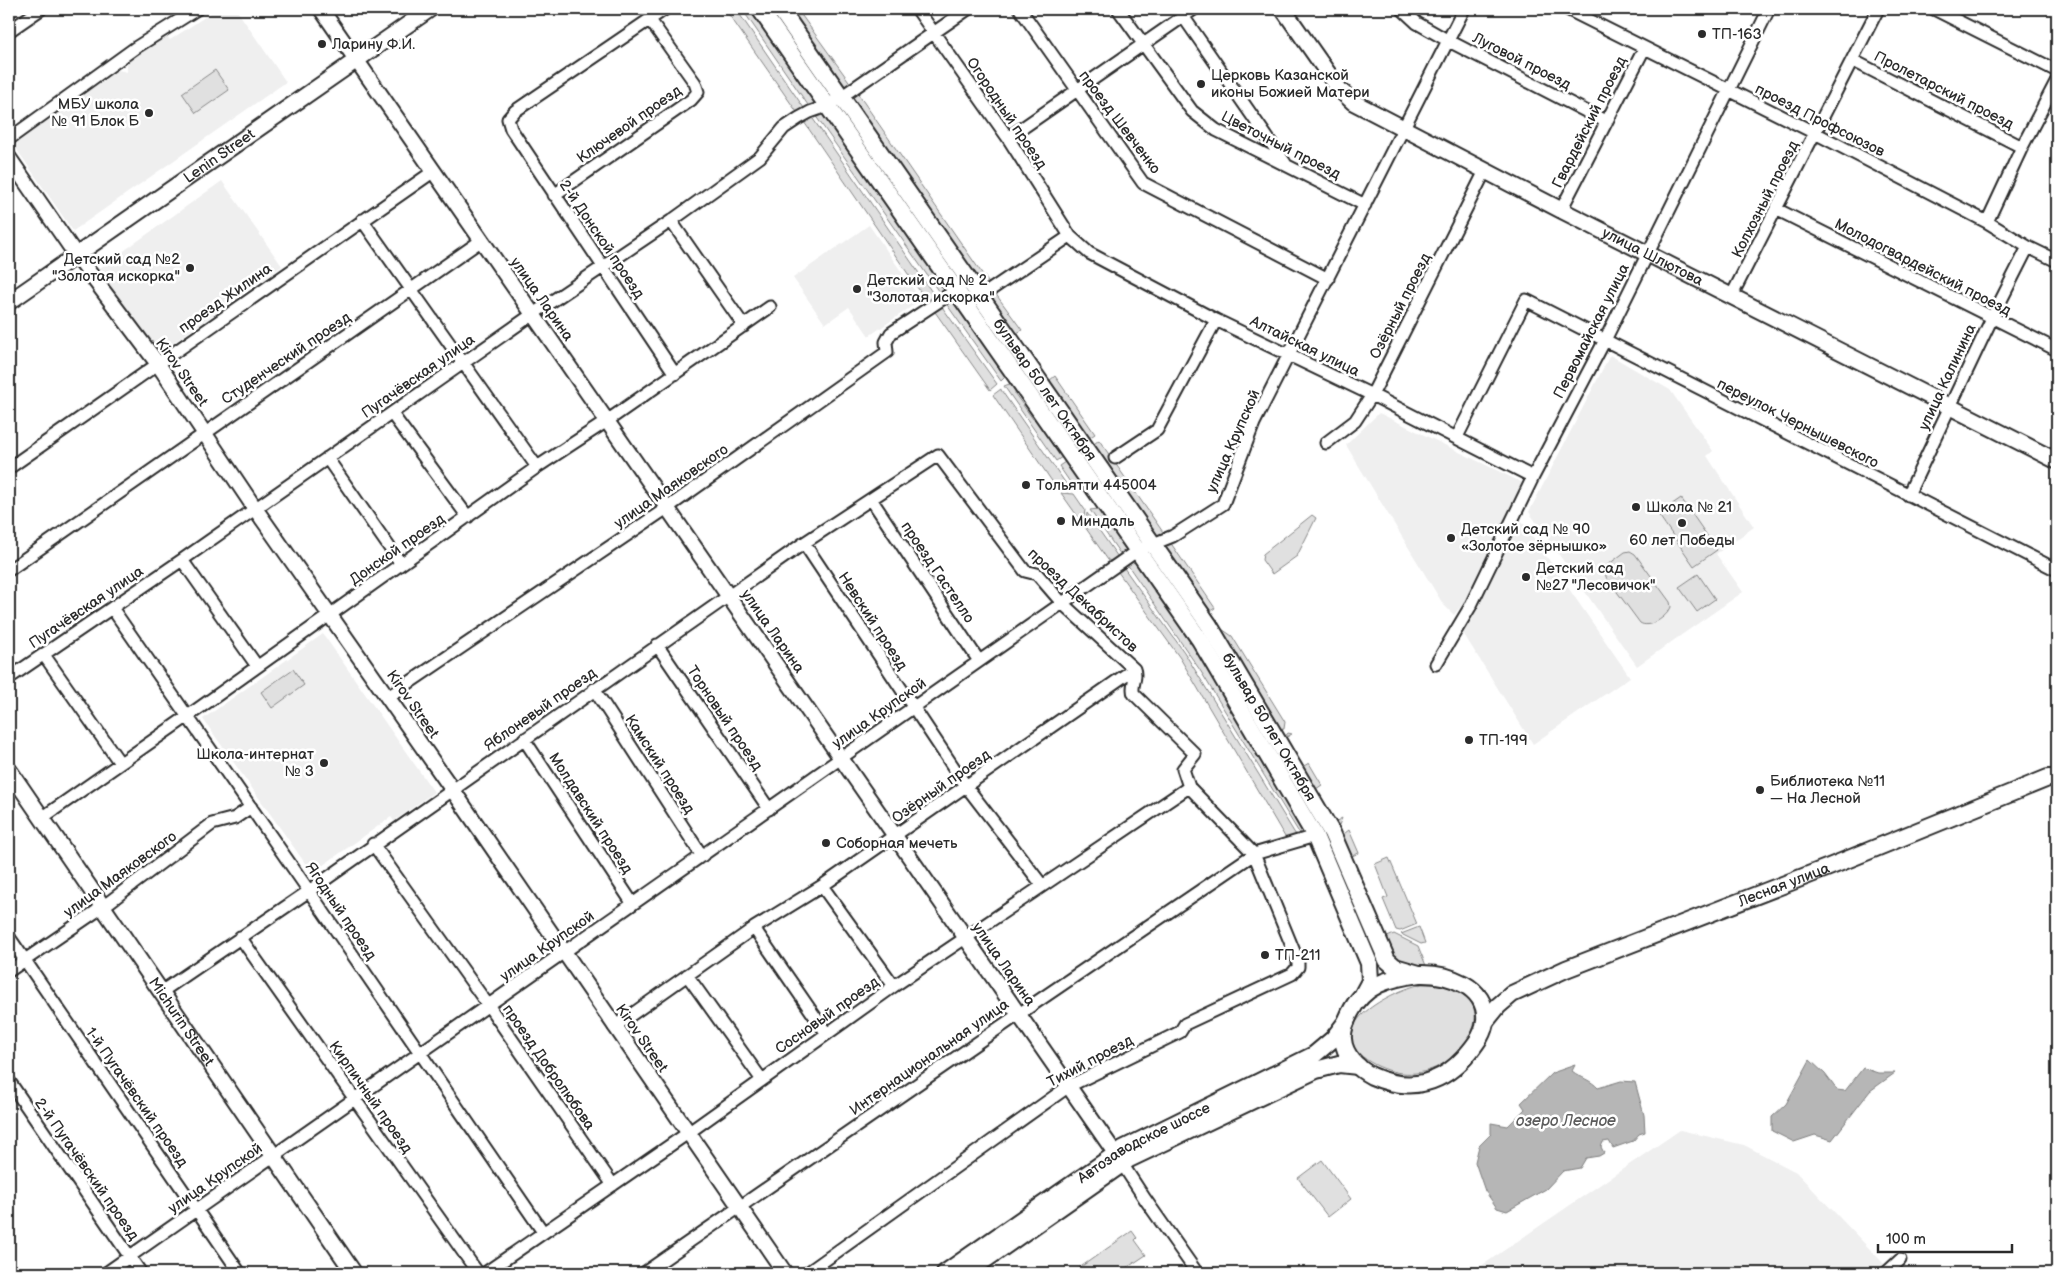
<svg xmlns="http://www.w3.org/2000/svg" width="2066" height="1282" viewBox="0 0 2066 1282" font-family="'Balsamiq Sans',sans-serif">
<rect width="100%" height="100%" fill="#fff"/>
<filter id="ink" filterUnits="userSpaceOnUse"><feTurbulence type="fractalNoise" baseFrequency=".02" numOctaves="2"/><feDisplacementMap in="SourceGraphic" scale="10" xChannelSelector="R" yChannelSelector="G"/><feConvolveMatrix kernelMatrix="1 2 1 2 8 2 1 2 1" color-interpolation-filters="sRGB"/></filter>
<g filter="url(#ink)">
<path fill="#efefef" d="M217,9H236L286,82L73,231L13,144L118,70L127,72V63L140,53L167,36L170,40Z
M222,181L282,266L157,354L97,270Z
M869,225L921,300L869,336L849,307L825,324L793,278Z
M1610,355L1670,390L1713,451L1707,456L1754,527L1716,554L1743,592L1637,666L1529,512Z
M1379,413L1527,485L1473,590L1454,615L1443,604L1346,445Z
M1522,521L1630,677L1533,744L1463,633Z
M323,634L434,792L394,821L391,817L312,873L203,719Z
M1680,1130L1744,1145L1796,1172L1885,1265L1876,1273H1471Z"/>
<path fill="#e0e0e0" stroke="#868686" d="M725,9H736L806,111L799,115Z
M742,9H753L816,103L810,108Z
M788,9H797L851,84L843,87Z
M215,70L229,90L196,113L182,93Z
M856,91L990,285L979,286L850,98Z
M819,114H825L950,290L941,295L815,115Z
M811,116L936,298L928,303L802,119Z
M995,293L1022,330L1017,333L1003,321L990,300Z
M949,300L955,301L1006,376L1001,381L945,302Z
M940,304L997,384L990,390L933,309Z
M1055,376L1095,434L1086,440L1055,396L1050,380Z
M1012,383L1016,386L1015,394L1033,419L1041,421L1065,455L1056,461L1004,386Z
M1001,389V390L1071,491L1058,490L993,395Z
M1099,440L1165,535L1158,537L1152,535L1090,447Z
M1068,460L1082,487L1076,491L1059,466Z
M1061,493L1074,494L1085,510L1083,524Z
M1681,498L1717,550L1694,566L1658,514Z
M1098,509L1104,519L1115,528L1129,551L1123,558L1090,510Z
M1087,513L1120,560L1113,562L1108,560L1085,527Z
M1312,515L1316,518L1297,556L1272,574L1262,560L1263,554Z
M1170,542L1215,608L1206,614L1164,549Z
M1630,551L1635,554L1670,602L1671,607C1667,617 1649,629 1640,623L1606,577L1605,567L1625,552Z
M1131,562H1137L1184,626L1305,830L1301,836L1200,670L1127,564Z
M1124,568L1184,652L1297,837L1288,839L1285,837L1180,658L1118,572Z
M1698,574L1715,599L1697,612L1679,587Z
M1216,625L1232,636L1285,722L1284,729L1278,730Z
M293,669L304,685L272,708L261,692Z
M1288,733L1292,734L1285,738L1302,767L1309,763L1322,785L1316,789L1335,822L1342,818L1339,825H1334L1283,739Z
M1349,830L1359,853L1352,856L1341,836Z
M1389,858L1417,924L1400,931L1396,930L1383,899L1388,897L1375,864Z
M1419,927L1425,943L1421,944L1401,934Z
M1394,934L1418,946L1427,968L1398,963L1383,939Z
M1422,984C1524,983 1460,1094 1388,1070C1376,1066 1364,1060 1356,1050C1333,1018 1399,989 1422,984Z
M1322,1160L1351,1199L1328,1217L1298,1178Z
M1132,1231L1137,1238L1135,1240L1146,1255L1119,1273H1072Z"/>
<path fill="#b6b6b6" stroke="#7e7e7e" d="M1810,1060L1825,1074L1837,1090L1845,1091L1863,1068L1878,1073H1895L1870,1091L1832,1140L1815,1135L1794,1142L1772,1131V1117L1786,1104Z
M1575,1065L1572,1071C1581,1078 1591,1080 1598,1088L1621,1081L1635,1082L1644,1115L1645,1132L1639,1134L1633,1141L1613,1148L1609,1141L1603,1142L1601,1147L1604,1153L1599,1156L1586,1158L1580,1168L1563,1171L1546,1189L1507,1211L1497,1208L1485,1191L1475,1162L1479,1146L1491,1134V1123L1508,1126L1525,1109L1521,1103L1552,1073Z"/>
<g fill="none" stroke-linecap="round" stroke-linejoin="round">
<defs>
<path id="minor" d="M665,9L515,111L508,119L511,129L675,374
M917,9L1008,138L1070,236L1089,253L1216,320L1372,395L1533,477
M1020,9L1143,183L1328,279
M1118,9L1192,111L1216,130L1365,205
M1178,9L1285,163
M1402,9L1417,23L1447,40L1605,121
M1567,9L1815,133L1987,222L2028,247L2057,261
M1934,9L2057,71
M9,31L41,9
M1852,60L2022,147
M1008,138L1194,9
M9,139L135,48L197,9
M554,195L691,100L698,92L695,83L650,20
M1776,209L2057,350
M1561,210L1644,49
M362,220L537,467
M671,221L744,326
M1987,222L2022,147L2057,80
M1732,295L1878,9
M980,297L1070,236
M392,414L468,517
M1457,437L1526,300L2057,570
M1326,443L1355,421L1372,395L1485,171
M327,458L401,564
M1115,458L1157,430L1216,320
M9,468L434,171
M1908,495L1992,318L2028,247
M871,499L979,661
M804,543L966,786L1042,885
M182,560L257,666
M9,570L482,240
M112,608L309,891L543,1232
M657,645L769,809
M44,655L120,763
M1436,664L1470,607L1533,477L1605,340L1769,9
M9,678L182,560L533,314L671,221L760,157L784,128L799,118L810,112L827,106L841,97L968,9
M594,689L702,856
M388,697L667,508L887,352L886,342L891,333L956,290
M524,739L633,904
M42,818L188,716L537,467L607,421L770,307
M373,844L488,1005L613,1185
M822,886L894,986
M754,928L827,1034
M9,937L240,1273
M240,937L478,1273
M9,971L104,906L212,824L235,818L251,807
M687,975L762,1080
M161,992L309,891L804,543L938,455L1025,571L1037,574L1062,603L1134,669C1138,678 1130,686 1134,694L1195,754L1183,769L1189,787L1254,854L1298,961V967L1292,974L1185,1024L1180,1032L1069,1086L807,1273
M614,1027L754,928L822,886L1134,669
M9,1081L141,1273
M1119,1159L1145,1199L1197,1273
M106,1273L1138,550L1173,536L1223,504L1254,423L1464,9
M485,1273L688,1133L894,986L1189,787
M644,1273L1019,1014L1254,854L1315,836
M1886,1273L1900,1260"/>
<path id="tertiary" d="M321,9L1115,1153
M9,158L76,255L158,364L254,507L452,789L785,1273"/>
<g id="secondary">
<path id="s1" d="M1283,9L1339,89L1353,102L1561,210L2057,461"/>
<path id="s2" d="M9,302L430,9"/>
<path id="s3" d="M9,770L354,1273"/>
</g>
<g id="primary">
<path d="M760,9L1200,640L1315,836L1369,963L1370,981L1364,992"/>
<path id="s4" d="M780,9L1209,625L1332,833L1387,960L1395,967L1419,974"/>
<path d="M1419,974C1447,973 1488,986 1485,1021C1484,1033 1477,1042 1470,1051C1444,1084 1410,1093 1372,1076C1358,1069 1344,1055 1343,1039C1342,1030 1346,1021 1350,1013C1364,984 1390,978 1419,974Z"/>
<path id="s5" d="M1485,1022L1498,1006L1512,994L1566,969L1829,867L2048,778H2057"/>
<path id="s6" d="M945,1273L1123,1149L1314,1055L1333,1039L1346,1022"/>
<path d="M966,1273L1129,1159L1316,1070L1339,1064L1358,1066"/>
</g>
</defs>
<use href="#minor" stroke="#2b2b2b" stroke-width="15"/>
<use href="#tertiary" stroke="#2b2b2b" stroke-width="18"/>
<use href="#secondary" stroke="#2b2b2b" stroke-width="19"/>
<use href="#primary" stroke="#2b2b2b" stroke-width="20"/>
<use href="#minor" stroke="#fff" stroke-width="11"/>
<use href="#tertiary" stroke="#fff" stroke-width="14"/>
<use href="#secondary" stroke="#fff" stroke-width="15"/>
<use href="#primary" stroke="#fff" stroke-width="16"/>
</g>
</g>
<g fill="#2b2b2b" stroke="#fff" stroke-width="2">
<circle cx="1702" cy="34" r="5"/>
<circle cx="322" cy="44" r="5"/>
<circle cx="1201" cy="84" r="5"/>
<circle cx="149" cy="113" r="5"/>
<circle cx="190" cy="268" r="5"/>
<circle cx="857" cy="289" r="5"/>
<circle cx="1026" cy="485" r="5"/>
<circle cx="1636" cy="507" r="5"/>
<circle cx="1061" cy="521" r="5"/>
<circle cx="1682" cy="523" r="5"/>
<circle cx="1451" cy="538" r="5"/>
<circle cx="1526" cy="577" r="5"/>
<circle cx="1469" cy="740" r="5"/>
<circle cx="324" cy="763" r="5"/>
<circle cx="1760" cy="790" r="5"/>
<circle cx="826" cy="843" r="5"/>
<circle cx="1265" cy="955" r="5"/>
</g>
<g text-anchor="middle" stroke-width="5" stroke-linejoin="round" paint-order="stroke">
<g font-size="15" fill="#2b2b2b" stroke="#fff" text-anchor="start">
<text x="1712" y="39">ТП-163</text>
<text x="332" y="49">Ларину Ф.И.</text>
<text x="1211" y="80">Церковь Казанской<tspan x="1211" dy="17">иконы Божией Матери</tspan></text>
<text x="139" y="109" text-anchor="end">МБУ школа<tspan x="139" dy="17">№ 91 Блок Б</tspan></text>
<text x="180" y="264" text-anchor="end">Детский сад №2<tspan x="180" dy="17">"Золотая искорка"</tspan></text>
<text x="867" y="285">Детский сад № 2<tspan x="867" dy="17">"Золотая искорка"</tspan></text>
<text x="1036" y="490">Тольятти 445004</text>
<text x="1646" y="512">Школа № 21</text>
<text x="1071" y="526">Миндаль</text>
<text x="1461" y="534">Детский сад № 90<tspan x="1461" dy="17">«Золотое зёрнышко»</tspan></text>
<text x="1682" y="545" text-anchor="middle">60 лет Победы</text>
<text x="1536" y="573">Детский сад<tspan x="1536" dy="17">№27 "Лесовичок"</tspan></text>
<text x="1479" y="745">ТП-199</text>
<text x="314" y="759" text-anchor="end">Школа-интернат<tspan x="314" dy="17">№ 3</tspan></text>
<text x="1770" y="786">Библиотека №11<tspan x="1770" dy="17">— На Лесной</tspan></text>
<text x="836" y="848">Cоборная мечеть</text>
<text x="1275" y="960">ТП-211</text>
</g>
<g font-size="15" fill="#2b2b2b" stroke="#fff">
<text transform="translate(1522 61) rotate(27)" y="5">Луговой проезд</text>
<text transform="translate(1944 90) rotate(27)" y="5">Пролетарский проезд</text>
<text transform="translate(1007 113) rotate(56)" y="5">Огородный проезд</text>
<text transform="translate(1820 120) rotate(27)" y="5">проезд Профсоюзов</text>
<text transform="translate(1120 122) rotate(53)" y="5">проезд Шевченко</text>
<text transform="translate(1589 122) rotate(-63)" y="5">Гвардейский проезд</text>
<text transform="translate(629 124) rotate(-35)" y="5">Ключевой проезд</text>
<text transform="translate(1281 145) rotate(27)" y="5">Цветочный проезд</text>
<text dy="5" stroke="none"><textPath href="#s2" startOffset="256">Lenin Street</textPath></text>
<text transform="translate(1765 199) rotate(-63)" y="5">Колхозный проезд</text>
<text transform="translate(602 239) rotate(56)" y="5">2-й Донской проезд</text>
<text dy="5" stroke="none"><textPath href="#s1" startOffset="454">улица Шлютова</textPath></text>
<text transform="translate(1923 267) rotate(27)" y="5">Молодогвардейский проезд</text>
<text transform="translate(225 298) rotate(-35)" y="5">проезд Жилина</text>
<text transform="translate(542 299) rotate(55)" y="5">улица Ларина</text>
<text transform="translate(1400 306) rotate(-63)" y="5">Озёрный проезд</text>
<text transform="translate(1591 331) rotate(-63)" y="5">Первомайская улица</text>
<text transform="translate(1305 346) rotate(26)" y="5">Алтайская улица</text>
<text transform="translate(286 358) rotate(-34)" y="5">Студенческий проезд</text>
<text transform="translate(182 372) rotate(55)" y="5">Kirov Street</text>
<text transform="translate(418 376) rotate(-35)" y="5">Пугачёвская улица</text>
<text transform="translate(1947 377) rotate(-65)" y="5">улица Калинина</text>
<text dy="5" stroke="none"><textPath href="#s4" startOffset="464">бульвар 50 лет Октября</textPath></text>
<text transform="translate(1798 423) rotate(27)" y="5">переулок Чернышевского</text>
<text transform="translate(1233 441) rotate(-66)" y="5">улица Крупской</text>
<text transform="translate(671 486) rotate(-35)" y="5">улица Маяковского</text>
<text transform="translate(397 549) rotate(-35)" y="5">Донской проезд</text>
<text transform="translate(938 572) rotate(56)" y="5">проезд Гастелло</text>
<text transform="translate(1083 600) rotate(43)" y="5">проезд Декабристов</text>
<text transform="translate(86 607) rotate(-34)" y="5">Пугачёвская улица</text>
<text transform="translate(873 621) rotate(57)" y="5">Невский проезд</text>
<text transform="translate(773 631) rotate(55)" y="5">улица Ларина</text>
<text transform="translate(413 704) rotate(55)" y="5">Kirov Street</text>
<text transform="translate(540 709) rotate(-35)" y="5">Яблоневый проезд</text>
<text transform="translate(879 713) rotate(-35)" y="5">улица Крупской</text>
<text transform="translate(725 718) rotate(56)" y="5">Торновый проезд</text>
<text dy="5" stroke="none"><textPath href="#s4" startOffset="869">бульвар 50 лет Октября</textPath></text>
<text transform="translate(660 764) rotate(57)" y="5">Камский проезд</text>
<text transform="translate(941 786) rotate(-35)" y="5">Озёрный проезд</text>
<text transform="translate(591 813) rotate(57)" y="5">Молдавский проезд</text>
<text transform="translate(120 874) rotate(-36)" y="5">улица Маяковского</text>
<text dy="5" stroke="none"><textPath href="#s5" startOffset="332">Лесная улица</textPath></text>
<text transform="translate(341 911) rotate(56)" y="5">Ягодный проезд</text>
<text transform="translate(547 946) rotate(-35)" y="5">улица Крупской</text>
<text transform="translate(1004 964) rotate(55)" y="5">улица Ларина</text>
<text transform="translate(827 1015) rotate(-35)" y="5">Сосновый проезд</text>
<text dy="5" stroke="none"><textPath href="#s3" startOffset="305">Michurin Street</textPath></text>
<text transform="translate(642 1038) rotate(55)" y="5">Kirov Street</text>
<text transform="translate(929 1057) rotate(-35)" y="5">Интернациональная улица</text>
<text transform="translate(1090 1061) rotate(-28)" y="5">Тихий проезд</text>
<text transform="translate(549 1067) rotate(55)" y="5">проезд Добролюбова</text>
<text transform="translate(137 1097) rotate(55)" y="5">1-й Пугачёвский проезд</text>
<text transform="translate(371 1097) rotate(55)" y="5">Кирпичный проезд</text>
<text dy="5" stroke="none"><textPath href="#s6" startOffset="238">Автозаводское шоссе</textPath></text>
<text transform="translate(87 1169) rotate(55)" y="5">2-й Пугачёвский проезд</text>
<text transform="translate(215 1178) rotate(-35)" y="5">улица Крупской</text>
</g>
<g font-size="16" font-style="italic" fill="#5c5c5c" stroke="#fff">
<text x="1566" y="1126">озеро Лесное</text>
</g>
</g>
<rect width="2066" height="1282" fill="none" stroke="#fff" stroke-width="30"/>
<rect x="15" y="15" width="2036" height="1252" fill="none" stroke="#2b2b2b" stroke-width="2" filter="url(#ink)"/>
<path d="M1878 1244v8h134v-8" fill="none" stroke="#2b2b2b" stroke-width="2.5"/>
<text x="1886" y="1244" font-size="15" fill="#2b2b2b" stroke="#ffffff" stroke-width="4" paint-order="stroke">100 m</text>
</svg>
